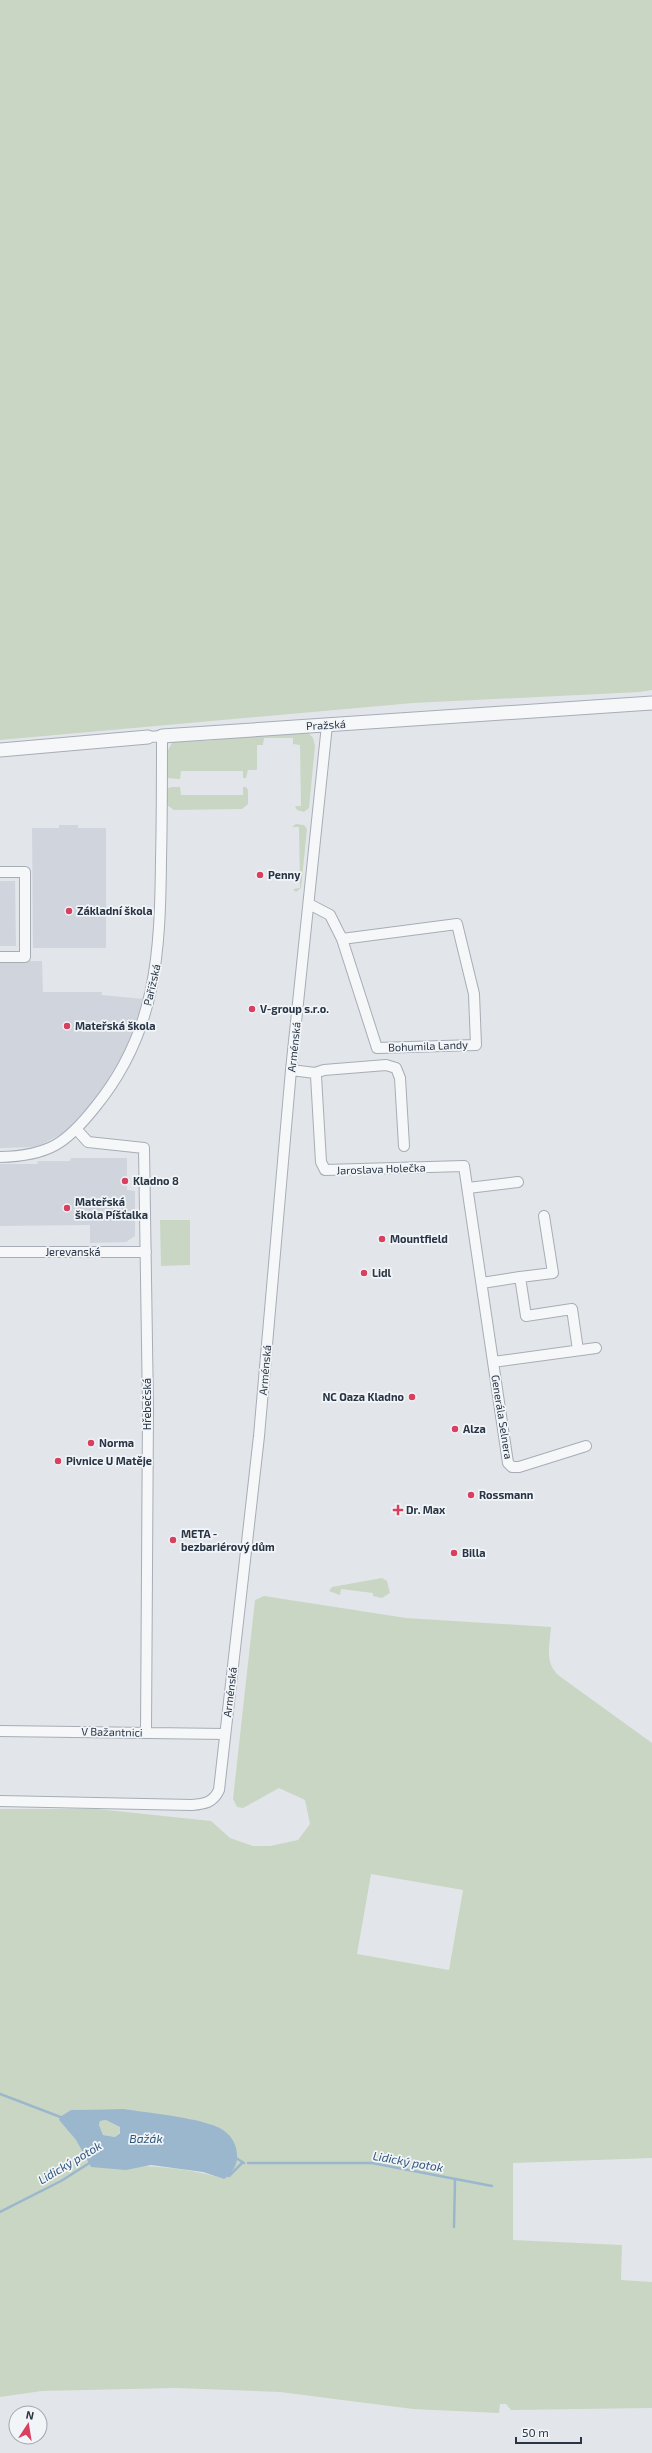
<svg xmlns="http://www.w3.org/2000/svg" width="652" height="2453" viewBox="0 0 652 2453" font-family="'Exo 2',sans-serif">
<rect width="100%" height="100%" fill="#e2e6eb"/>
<path fill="#d0d5dd" d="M59,825H78V828H106V948H33L32,828H59Z
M0,881H15L16,946H0Z
M0,961H42L43,992H102V995L144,999L125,1051L98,1096L65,1132L37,1147L0,1148Z
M71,1158H127V1190L135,1191V1236L126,1242L90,1243V1225L0,1226V1164H37L38,1161H70Z"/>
<path fill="#c9d6c3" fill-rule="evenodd" d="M0,0H652V690L640,692L413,703L0,740Z
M307,731L313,738L315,746L309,808L304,812L297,810L295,806H301L300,745L293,744V738H264L263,745H257V770H248L246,778H243V771H181L180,779L166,778L167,752L173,741L195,737L203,741L213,740L230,735Z
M171,787H180L181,795H243V787H246L248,790V804L242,809L174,810L167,805L166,789Z
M296,824L304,825L307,829L301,888L296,892L293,889L300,888L299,827H292Z
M160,1220H190V1265L161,1266Z
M382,1578L387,1581L390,1593L382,1598L373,1596V1593L341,1589L340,1595L329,1591L332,1587Z
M264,1596L406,1618L551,1627C550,1645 544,1661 558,1675L652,1743V2158L513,2163V2240L622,2245L621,2280L652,2282V2408L511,2410L506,2404H500L499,2413L413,2409L280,2392L175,2388L42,2391L0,2397V1809H97L211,1821L230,1838L253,1846H270L298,1840L310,1824L305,1800L279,1788L243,1808L237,1807L233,1799L255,1600ZM371,1874L463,1890L449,1970L357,1954ZM124,2109L210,2124L224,2179C181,2165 136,2165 91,2167L76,2140L59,2120L71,2110Z
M106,2120L120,2127V2132L115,2137L103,2135L99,2125L100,2121Z"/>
<path fill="#9bb7cd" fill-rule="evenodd" d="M124,2109C148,2113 205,2118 223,2130C233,2137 237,2146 237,2156C238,2164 231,2175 224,2179L203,2172L151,2165L126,2170L91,2167L76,2140L59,2120L60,2117L71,2110ZM106,2120L120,2127V2133L115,2137L103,2135L99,2125L100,2121Z"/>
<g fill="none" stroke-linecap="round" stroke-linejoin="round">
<path stroke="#9bb7cd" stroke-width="2.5" d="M0,2094L63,2118
M236,2158L244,2163
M248,2163H372L492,2186
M226,2174L229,2176L242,2163
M0,2212L61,2181L91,2162
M454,2227L455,2180"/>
<defs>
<path id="minor" d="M0,872H25V957H0
M309,904L330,915L342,939L377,1048L476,1045L474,994L457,924L342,939
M291,1070L315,1073L316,1076L321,1162L325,1170L464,1166L508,1463L512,1467H519L586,1446
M315,1073L324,1070L386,1065L396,1068L400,1078L404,1146
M77,1130L88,1142L144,1148L148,1408L146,1732
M0,1157C49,1156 67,1143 96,1106C157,1031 160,952 161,860C162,819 162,778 162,736L148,737
M468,1188L518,1182
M0,1252H146
M520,1277L553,1273L544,1216
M482,1283L520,1277L526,1316L572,1309L578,1350
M493,1362L596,1348
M0,1731L225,1734
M0,1801L192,1805C204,1804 213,1803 219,1790L259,1436L291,1070L327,725"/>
<path id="tertiary" d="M162,736L652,703
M0,750L148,737"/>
</defs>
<use href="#minor" stroke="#a7adb6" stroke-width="12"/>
<use href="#tertiary" stroke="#a7adb6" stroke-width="15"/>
<use href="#minor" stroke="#f5f7f9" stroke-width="10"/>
<use href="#tertiary" stroke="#f5f7f9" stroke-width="13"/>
</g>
<g fill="#d84060" stroke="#f2f5f8" stroke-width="1.5">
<circle cx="260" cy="875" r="4"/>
<circle cx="69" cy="911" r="4"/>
<circle cx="252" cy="1009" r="4"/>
<circle cx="67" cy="1026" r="4"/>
<circle cx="125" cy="1181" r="4"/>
<circle cx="67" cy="1208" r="4"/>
<circle cx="382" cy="1239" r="4"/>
<circle cx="364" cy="1273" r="4"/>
<circle cx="412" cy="1397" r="4"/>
<circle cx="455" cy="1429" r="4"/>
<circle cx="91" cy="1443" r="4"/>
<circle cx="58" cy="1461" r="4"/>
<circle cx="471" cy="1495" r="4"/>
<path d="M396 1504h4v4h4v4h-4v4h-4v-4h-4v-4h4z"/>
<circle cx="173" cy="1540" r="4"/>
<circle cx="454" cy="1553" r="4"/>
</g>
<g text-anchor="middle" stroke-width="3.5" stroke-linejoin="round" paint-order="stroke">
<g font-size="11" fill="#293545" stroke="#f2f5f8">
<text transform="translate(326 725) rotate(-3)" y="4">Pražská</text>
<text transform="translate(152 985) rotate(-77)" y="4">Pařížská</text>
<text transform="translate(428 1046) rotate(-2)" y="4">Bohumila Landy</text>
<text transform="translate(294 1047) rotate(-84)" y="4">Arménská</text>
<text transform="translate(381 1169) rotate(-2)" y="4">Jaroslava Holečka</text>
<text x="73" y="1256">Jerevanská</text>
<text transform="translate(265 1370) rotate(-85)" y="4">Arménská</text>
<text transform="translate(147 1404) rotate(-90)" y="4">Hřebečská</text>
<text transform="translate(502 1417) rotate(81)" y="4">Generála Selnera</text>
<text transform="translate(230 1692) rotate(-83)" y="4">Arménská</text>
<text transform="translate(112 1732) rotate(1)" y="4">V Bažantnici</text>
</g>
<g font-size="11" font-weight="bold" fill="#293545" stroke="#f2f5f8" text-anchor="start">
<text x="268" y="879">Penny</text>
<text x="77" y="915">Základní škola</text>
<text x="260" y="1013">V-group s.r.o.</text>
<text x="75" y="1030">Mateřská škola</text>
<text x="133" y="1185">Kladno 8</text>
<text x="75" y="1206">Mateřská<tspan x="75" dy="13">škola Píšťalka</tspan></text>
<text x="390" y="1243">Mountfield</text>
<text x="372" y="1277">Lidl</text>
<text x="404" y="1401" text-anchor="end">NC Oaza Kladno</text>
<text x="463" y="1433">Alza</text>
<text x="99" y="1447">Norma</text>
<text x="66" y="1465">Pivnice U Matěje</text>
<text x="479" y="1499">Rossmann</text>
<text x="406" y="1514">Dr. Max</text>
<text x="181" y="1538">META -<tspan x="181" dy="13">bezbariérový dům</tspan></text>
<text x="462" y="1557">Billa</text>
</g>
<g font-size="12" font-style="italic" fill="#30567c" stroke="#f2f5f8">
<text x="146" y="2143">Bažák</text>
<text transform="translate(408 2162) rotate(10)" y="4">Lidický potok</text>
<text transform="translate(70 2163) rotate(-31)" y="4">Lidický potok</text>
</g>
</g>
<g transform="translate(28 2425) rotate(12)"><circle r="19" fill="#f2f5f8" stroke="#a2a8b0"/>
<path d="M0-3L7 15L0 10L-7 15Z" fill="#d84060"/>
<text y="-6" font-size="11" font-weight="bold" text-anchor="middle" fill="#293545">N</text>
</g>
<path d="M516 2437v6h65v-6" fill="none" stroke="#293545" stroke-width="2"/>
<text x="522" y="2437" font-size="12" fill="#293545" stroke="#f2f5f8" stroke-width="3" paint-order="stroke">50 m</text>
</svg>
